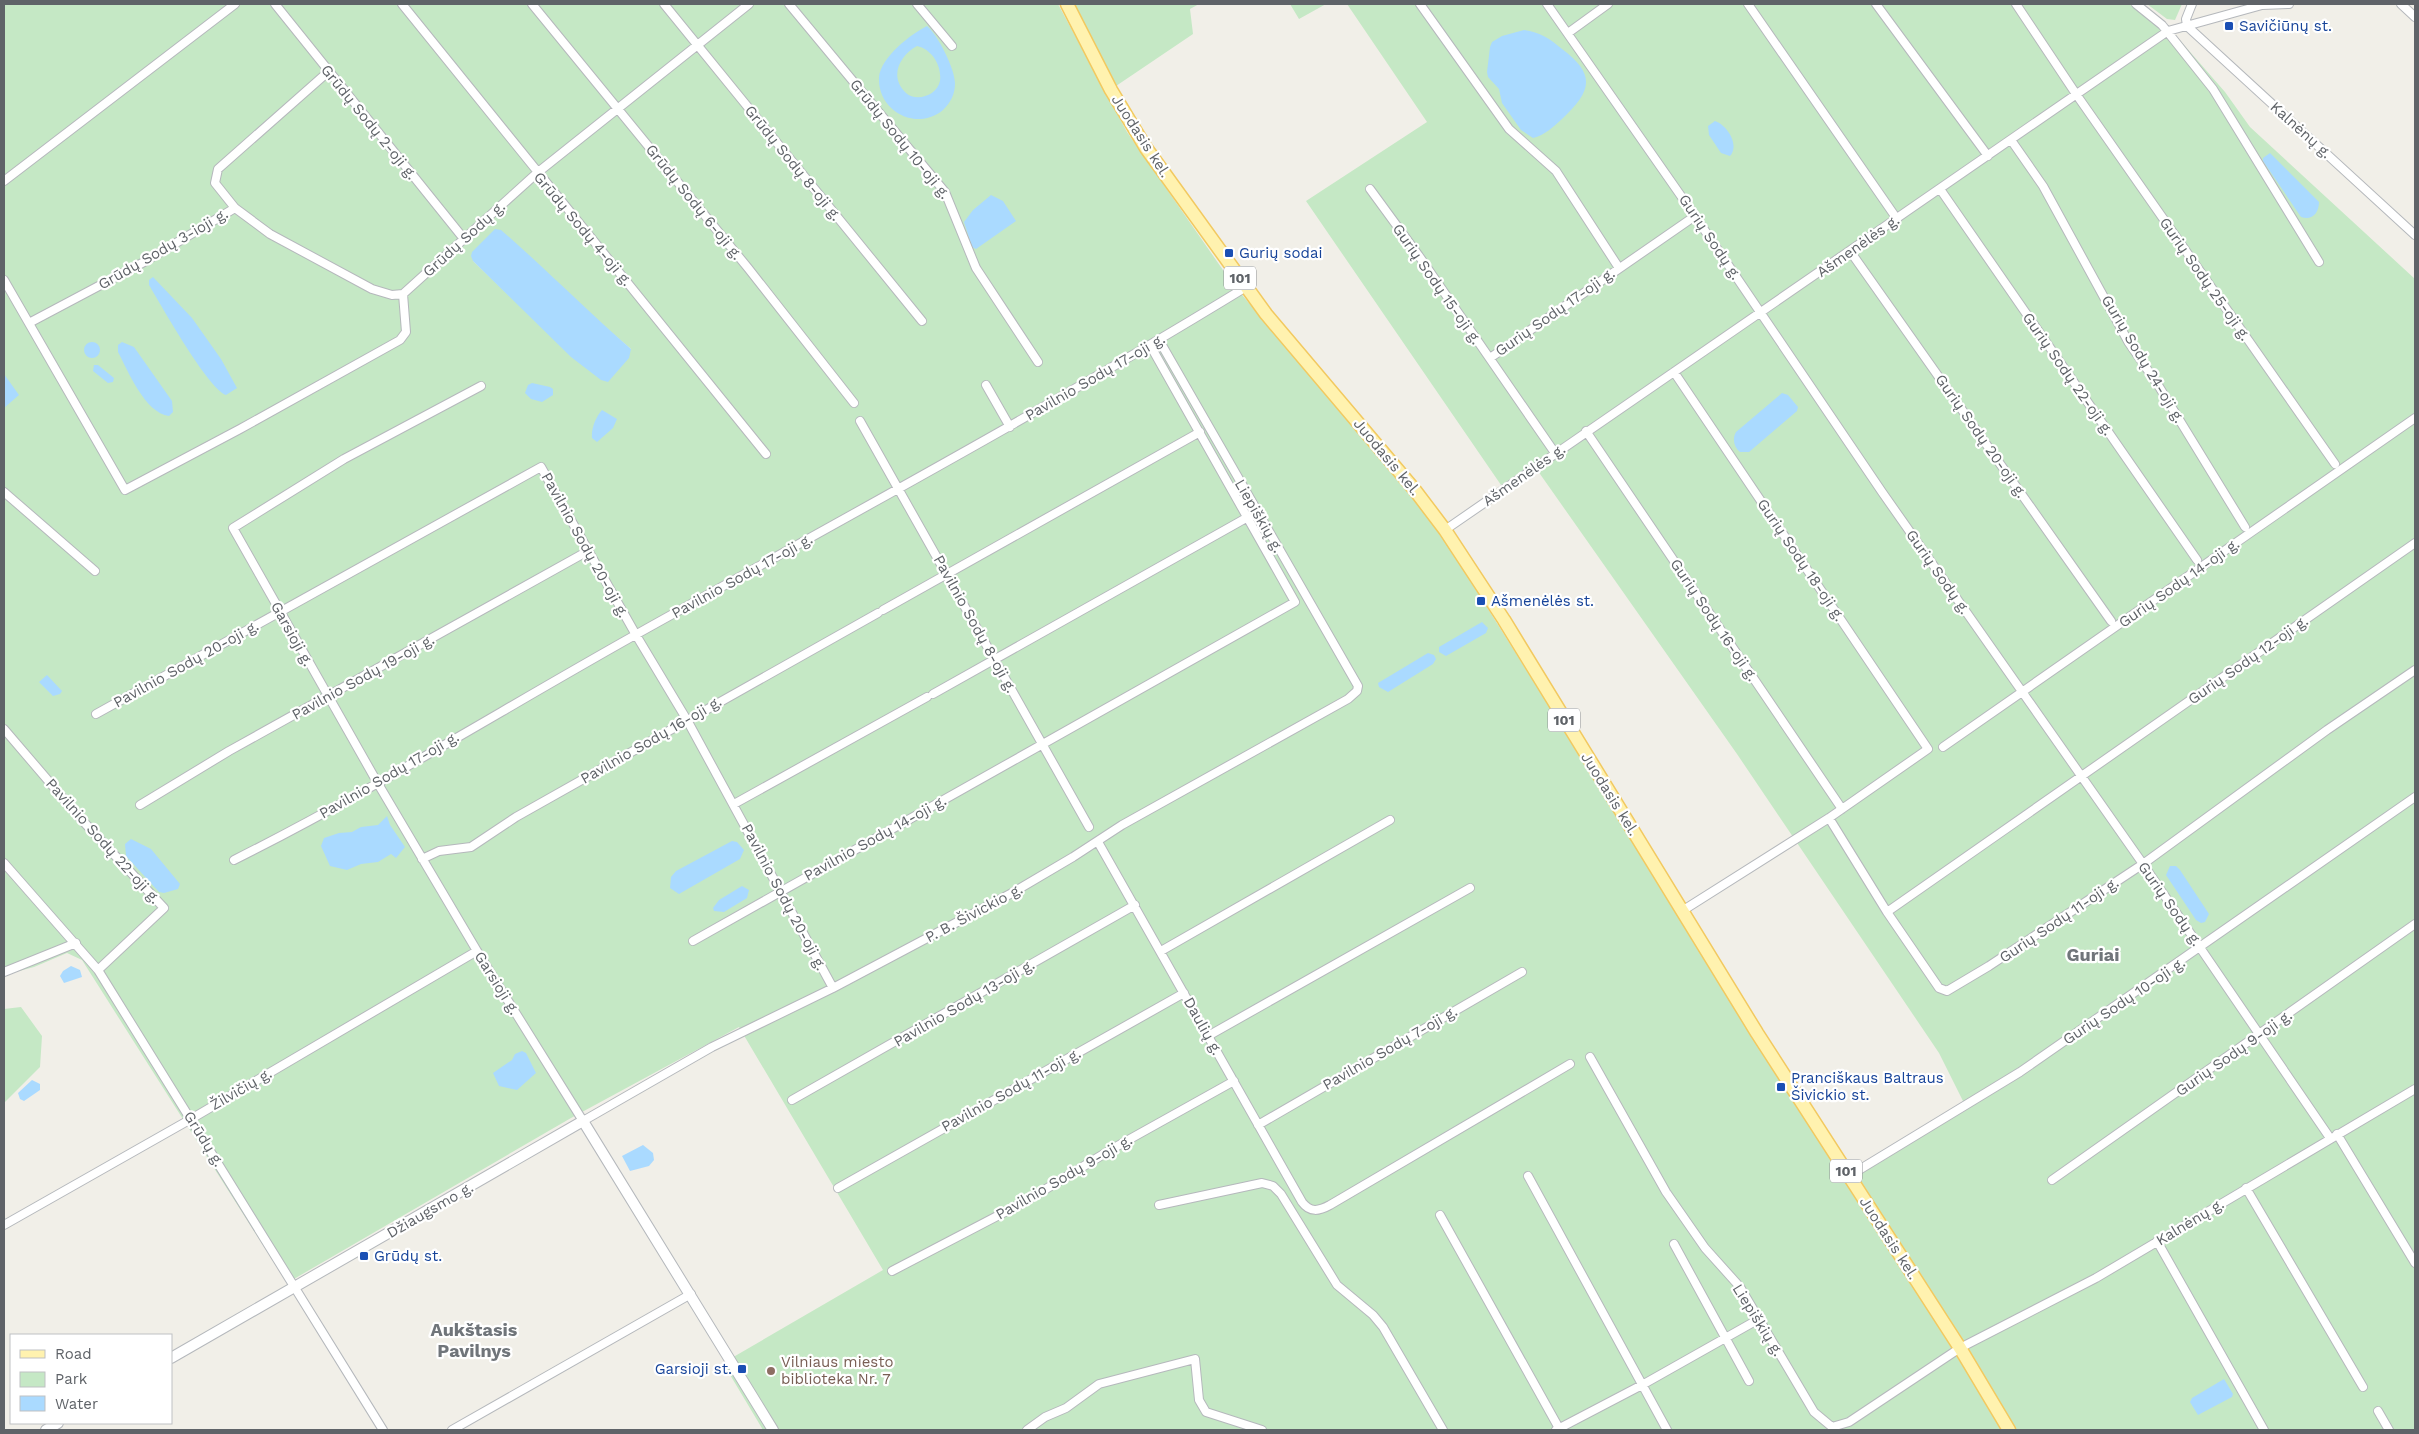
<svg xmlns="http://www.w3.org/2000/svg" width="2419" height="1434" viewBox="0 0 2419 1434" font-family="'Work Sans',sans-serif">
<rect width="100%" height="100%" fill="#f1efe8"/>
<path fill="#c5e8c5" fill-rule="evenodd" d="M4,4H1058L1127,132L1232,283L1422,507L1448,545L2003,1430H763L723,1363L883,1270L739,1027L571,1118L287,1283L82,960L67,953L34,967L4,975ZM473,261L592,316L631,349L519,305Z
M1074,4H1199L1190,9L1193,34L1116,86Z
M1290,4H1326L1299,19Z
M1347,4H2129L2177,37L2225,92L2250,127L2415,279V1430H2016L1910,1258L1853,1170L1964,1103L1939,1053L1737,754L1533,464L1501,485L1306,201L1427,122Z
M2147,4H2182L2175,20L2167,19Z
M21,1007L42,1036L40,1067L4,1103V1009Z"/>
<path fill="#aadaff" fill-rule="evenodd" d="M927,26C938,35 955,69 955,83C955,94 951,102 943,110C917,132 877,111 879,77C881,57 911,34 927,26ZM917,46C932,49 942,66 940,81C937,96 916,102 906,93C889,77 899,56 917,46Z
M1524,30C1540,32 1550,39 1562,49C1597,75 1591,92 1562,119C1553,127 1545,135 1533,138L1521,130L1502,103L1499,89L1488,77L1487,72L1490,47L1492,42L1502,36Z
M1715,121C1727,125 1740,145 1730,156L1721,153L1709,135L1708,126Z
M2270,153L2319,202C2319,213 2312,221 2301,217L2263,161V158Z
M991,195L1003,201L1016,221L976,249L972,247L964,222L973,210Z
M495,229L501,230C545,268 586,310 631,349L629,358L608,382L601,380L571,357L473,261L471,256L472,252Z
M153,277L192,318L221,359L237,388L226,395C208,389 161,305 149,285V280Z
M122,342L134,347L172,401L173,412L169,416C145,413 128,371 118,352V345Z
M84 350a8 8 0 1 1 16 0a8 8 0 1 1-16 0Z
M94,365H98L114,378L113,382L108,383L93,371Z
M4,374L19,395L4,408Z
M532,383L550,387L553,389V395L542,402L531,399L525,393L528,385Z
M1782,393L1788,395L1798,407L1797,411L1749,452H1740C1734,447 1732,439 1736,432Z
M602,410L617,419L613,428L597,442L592,438C591,428 596,417 602,410Z
M1482,622L1488,628L1486,633L1446,656L1439,652V647Z
M1428,653L1434,655L1436,659L1433,664L1388,692L1379,687L1378,683Z
M47,675L62,691L60,694L53,696L39,682Z
M387,816L390,825L405,847L396,858L391,854L378,862L361,864L347,870L330,866L321,846L324,838L339,833L352,832L361,827L378,825Z
M131,839L151,849L180,884L178,889L164,893L159,892L126,856L125,844Z
M732,841L737,842L744,850L740,859L679,894L670,888L671,877L676,871Z
M2170,866H2176L2180,870L2209,914L2205,922L2201,923L2196,920L2166,875Z
M742,886L749,890L747,898L724,912L714,911L713,908L719,900Z
M71,966L80,970L82,977L64,983L60,976L63,971Z
M522,1051L526,1053L536,1073L517,1090L499,1086L493,1073L512,1060L515,1054Z
M32,1080L40,1084V1090L24,1101L20,1099L18,1093Z
M643,1145L653,1153L654,1160L649,1166L630,1171L622,1156Z
M2224,1379L2233,1394L2232,1397L2198,1415L2190,1402L2192,1398Z"/>
<g fill="none" stroke-linecap="round" stroke-linejoin="round">
<defs>
<path id="minor" d="M275,4L464,239
M402,4L766,454
M532,4L748,268L854,403
M664,4L922,321
M789,4L945,192L976,268L1038,362
M917,4L952,46
M1420,4L1509,129L1556,171L1619,268
M1547,4L1695,216L1882,492L2143,864L2330,1138
M1748,4L1897,219
M1876,4L1988,156
M2016,4L2076,94L2335,464
M2136,4L2162,25L2213,89L2319,262
M2192,4L2186,19L2187,26L2415,235
M2401,4L2415,17
M1568,33L1608,4
M2011,140L2043,186L2129,343L2158,385L2245,527
M4,181L235,4
M1370,189L1419,256L1555,453
M1940,189L2197,560
M235,208L215,183L218,169L329,71
M1850,251L2111,621
M4,280L125,490L240,429L400,340L406,332L403,294L537,173L749,4
M29,323L144,262L235,208L270,234L372,289L392,295L403,294
M1490,358L1695,216
M1674,372L1928,749L1829,818L1682,911
M986,385L1010,427
M481,386L344,459L233,528L377,782L477,951L583,1121L712,1047L833,988L1012,893L1073,857L1122,825L1348,699L1357,691L1358,686L1159,340
M860,421L1089,827
M1586,431L1842,809
M4,492L95,571
M1445,530L2168,31L2262,5L2289,4
M883,610L1200,432
M933,694L1248,517
M96,714L541,467L636,635L687,720L833,988
M4,729L81,819L164,908L98,970
M1943,747L2415,418
M734,804L927,697
M140,805L229,751L588,551
M1829,818L1887,912L1939,988L1947,991L1989,966L2143,864L2327,730L2415,670
M1098,842L1302,1202C1310,1213 1319,1211 1330,1205L1570,1064
M422,859L439,851L471,847L516,817L878,613
M234,860C372,791 503,709 637,634C841,520 1047,409 1246,287
M4,863L98,970L383,1430
M1887,912L2415,543
M693,941L1295,602L1150,345
M1161,951L1390,820
M4,972L76,943
M1208,1036L1470,888
M1590,1057L1666,1192L1705,1248L1740,1287L1814,1412L1832,1427L1849,1422L1960,1348L2096,1278L2415,1089
M792,1100L1135,905
M1258,1125L1522,972
M2337,1134L2415,1263
M1528,1176L1667,1430
M1849,1176L2020,1072L2415,797
M2052,1180L2415,924
M838,1188L1184,993
M2246,1188L2363,1387
M1159,1205L1262,1183L1273,1186L1281,1194L1337,1285L1373,1315L1383,1327L1443,1430
M1440,1215L1560,1430
M4,1225L191,1119L477,951
M2157,1241L2264,1430
M1674,1244L1749,1381
M892,1271L1026,1201L1112,1149L1234,1081
M2378,1411L2389,1430
M452,1430L691,1294
M1027,1430L1045,1417L1066,1408L1099,1384L1195,1359L1199,1400L1206,1412L1262,1430
M1556,1430L1642,1385L1759,1319"/>
<path id="tertiary" d="M171,1358L583,1121L773,1430
M46,1430L58,1423"/>
<path id="primary" d="M1067,4L1111,90L1146,148L1266,314L1414,489L1445,530L1504,620L1757,1033L1960,1348L2009,1430"/>
</defs>
<use href="#minor" stroke="#b5b8bc" stroke-width="10"/>
<use href="#tertiary" stroke="#b5b8bc" stroke-width="12"/>
<use href="#primary" stroke="#f2c960" stroke-width="15"/>
<use href="#minor" stroke="#fff" stroke-width="8"/>
<use href="#tertiary" stroke="#fff" stroke-width="10"/>
<use href="#primary" stroke="#fff2af" stroke-width="12"/>
</g>
<g fill="#1a4fb4" stroke="#fff" stroke-width="2">
<rect x="2224" y="21" width="10" height="10" rx="2.5"/>
<rect x="1224" y="248" width="10" height="10" rx="2.5"/>
<rect x="1476" y="596" width="10" height="10" rx="2.5"/>
<rect x="1776" y="1082" width="10" height="10" rx="2.5"/>
<rect x="359" y="1251" width="10" height="10" rx="2.5"/>
<rect x="737" y="1364" width="10" height="10" rx="2.5"/>
</g>
<circle fill="#8d6e63" stroke="#fff" stroke-width="2" cx="771" cy="1371" r="5"/>
<g text-anchor="middle" stroke-width="4.5" stroke-linejoin="round" paint-order="stroke">
<g fill="#fff" stroke="#8f9295" stroke-width="1">
<rect x="1224" y="266.5" width="32" height="23" rx="4"/>
<rect x="1548" y="708.5" width="32" height="23" rx="4"/>
<rect x="1830" y="1159.5" width="32" height="23" rx="4"/>
</g>
<g font-size="14" font-weight="bold" fill="#5f6368">
<text x="1240" y="283">101</text>
<text x="1564" y="725">101</text>
<text x="1846" y="1176">101</text>
</g>
<g font-size="15" fill="#164399" stroke="#fff" text-anchor="start">
<text x="2239" y="31">Savičiūnų st.</text>
<text x="1239" y="258">Gurių sodai</text>
<text x="1491" y="606">Ašmenėlės st.</text>
<text x="1791" y="1083">Pranciškaus Baltraus<tspan x="1791" dy="17">Šivickio st.</tspan></text>
<text x="374" y="1261">Grūdų st.</text>
<text x="732" y="1374" text-anchor="end">Garsioji st.</text>
</g>
<g font-size="15" fill="#5f6368" stroke="#fff">
<text transform="translate(369 122) rotate(51)" y="5">Grūdų Sodų 2-oji g.</text>
<text transform="translate(2301 130) rotate(42)" y="5">Kalnėnų g.</text>
<text transform="translate(1141 136) rotate(57)" y="5">Juodasis kel.</text>
<text transform="translate(900 139) rotate(51)" y="5">Grūdų Sodų 10-oji g.</text>
<text transform="translate(793 163) rotate(51)" y="5">Grūdų Sodų 8-oji g.</text>
<text transform="translate(694 202) rotate(51)" y="5">Grūdų Sodų 6-oji g.</text>
<text transform="translate(583 229) rotate(50)" y="5">Grūdų Sodų 4-oji g.</text>
<text transform="translate(1710 237) rotate(56)" y="5">Gurių Sodų g.</text>
<text transform="translate(464 239) rotate(-42)" y="5">Grūdų Sodų g.</text>
<text transform="translate(1858 246) rotate(-35)" y="5">Ašmenėlės g.</text>
<text transform="translate(163 249) rotate(-30)" y="5">Grūdų Sodų 3-ioji g.</text>
<text transform="translate(2205 279) rotate(55)" y="5">Gurių Sodų 25-oji g.</text>
<text transform="translate(1437 284) rotate(55)" y="5">Gurių Sodų 15-oji g.</text>
<text transform="translate(1555 312) rotate(-35)" y="5">Gurių Sodų 17-oji g.</text>
<text transform="translate(2143 359) rotate(59)" y="5">Gurių Sodų 24-oji g.</text>
<text transform="translate(2068 374) rotate(55)" y="5">Gurių Sodų 22-oji g.</text>
<text transform="translate(1095 377) rotate(-30)" y="5">Pavilnio Sodų 17-oji g.</text>
<text transform="translate(1981 436) rotate(55)" y="5">Gurių Sodų 20-oji g.</text>
<text transform="translate(1387 457) rotate(50)" y="5">Juodasis kel.</text>
<text transform="translate(1524 475) rotate(-35)" y="5">Ašmenėlės g.</text>
<text transform="translate(1259 516) rotate(60)" y="5">Liepiškių g.</text>
<text transform="translate(585 545) rotate(61)" y="5">Pavilnio Sodų 20-oji g.</text>
<text transform="translate(1801 560) rotate(56)" y="5">Gurių Sodų 18-oji g.</text>
<text transform="translate(1938 572) rotate(55)" y="5">Gurių Sodų g.</text>
<text transform="translate(742 576) rotate(-29)" y="5">Pavilnio Sodų 17-oji g.</text>
<text transform="translate(2179 583) rotate(-35)" y="5">Gurių Sodų 14-oji g.</text>
<text transform="translate(1714 620) rotate(56)" y="5">Gurių Sodų 16-oji g.</text>
<text transform="translate(975 624) rotate(61)" y="5">Pavilnio Sodų 8-oji g.</text>
<text transform="translate(292 634) rotate(61)" y="5">Garsioji g.</text>
<text transform="translate(2248 660) rotate(-35)" y="5">Gurių Sodų 12-oji g.</text>
<text transform="translate(186 664) rotate(-29)" y="5">Pavilnio Sodų 20-oji g.</text>
<text transform="translate(363 677) rotate(-29)" y="5">Pavilnio Sodų 19-oji g.</text>
<text transform="translate(651 740) rotate(-30)" y="5">Pavilnio Sodų 16-oji g.</text>
<text transform="translate(389 775) rotate(-30)" y="5">Pavilnio Sodų 17-oji g.</text>
<text transform="translate(1610 794) rotate(58)" y="5">Juodasis kel.</text>
<text transform="translate(875 838) rotate(-29)" y="5">Pavilnio Sodų 14-oji g.</text>
<text transform="translate(103 841) rotate(48)" y="5">Pavilnio Sodų 22-oji g.</text>
<text transform="translate(784 897) rotate(62)" y="5">Pavilnio Sodų 20-oji g.</text>
<text transform="translate(2170 904) rotate(55)" y="5">Gurių Sodų g.</text>
<text transform="translate(974 913) rotate(-28)" y="5">P. B. Šivickio g.</text>
<text transform="translate(2059 920) rotate(-34)" y="5">Gurių Sodų 11-oji g.</text>
<text transform="translate(497 983) rotate(58)" y="5">Garsioji g.</text>
<text transform="translate(2124 1001) rotate(-34)" y="5">Gurių Sodų 10-oji g.</text>
<text transform="translate(964 1003) rotate(-30)" y="5">Pavilnio Sodų 13-oji g.</text>
<text transform="translate(1203 1026) rotate(61)" y="5">Daulių g.</text>
<text transform="translate(1390 1048) rotate(-30)" y="5">Pavilnio Sodų 7-oji g.</text>
<text transform="translate(2234 1053) rotate(-35)" y="5">Gurių Sodų 9-oji g.</text>
<text transform="translate(241 1089) rotate(-30)" y="5">Žilvičių g.</text>
<text transform="translate(1011 1090) rotate(-29)" y="5">Pavilnio Sodų 11-oji g.</text>
<text transform="translate(204 1139) rotate(58)" y="5">Grūdų g.</text>
<text transform="translate(1064 1177) rotate(-30)" y="5">Pavilnio Sodų 9-oji g.</text>
<text transform="translate(430 1210) rotate(-30)" y="5">Džiaugsmo g.</text>
<text transform="translate(2190 1222) rotate(-31)" y="5">Kalnėnų g.</text>
<text transform="translate(1889 1238) rotate(57)" y="5">Juodasis kel.</text>
<text transform="translate(1758 1320) rotate(58)" y="5">Liepiškių g.</text>
</g>
<g font-size="15" fill="#785e54" stroke="#fff" text-anchor="start">
<text x="781" y="1367">Vilniaus miesto<tspan x="781" dy="17">biblioteka Nr. 7</tspan></text>
</g>
<g font-size="18" font-weight="bold" fill="#70757a" stroke="#fff">
<text x="2093" y="961">Guriai</text>
<text x="474" y="1336">Aukštasis<tspan x="474" dy="21">Pavilnys</tspan></text>
</g>
</g>
<rect width="2419" height="1434" fill="none" stroke="#5f6368" stroke-width="10"/>
<rect x="10" y="1334" width="162" height="90" fill="#ffffff" stroke="#bfc1c3"/>
<rect x="20" y="1350" width="25" height="8" fill="#fff2af" stroke="#bfc1c3"/>
<text x="55" y="1359" font-size="15" fill="#5f6368">Road</text>
<rect x="20" y="1372" width="25" height="15" fill="#c5e8c5" stroke="#bfc1c3"/>
<text x="55" y="1384" font-size="15" fill="#5f6368">Park</text>
<rect x="20" y="1396" width="25" height="15" fill="#aadaff" stroke="#bfc1c3"/>
<text x="55" y="1409" font-size="15" fill="#5f6368">Water</text>
</svg>
